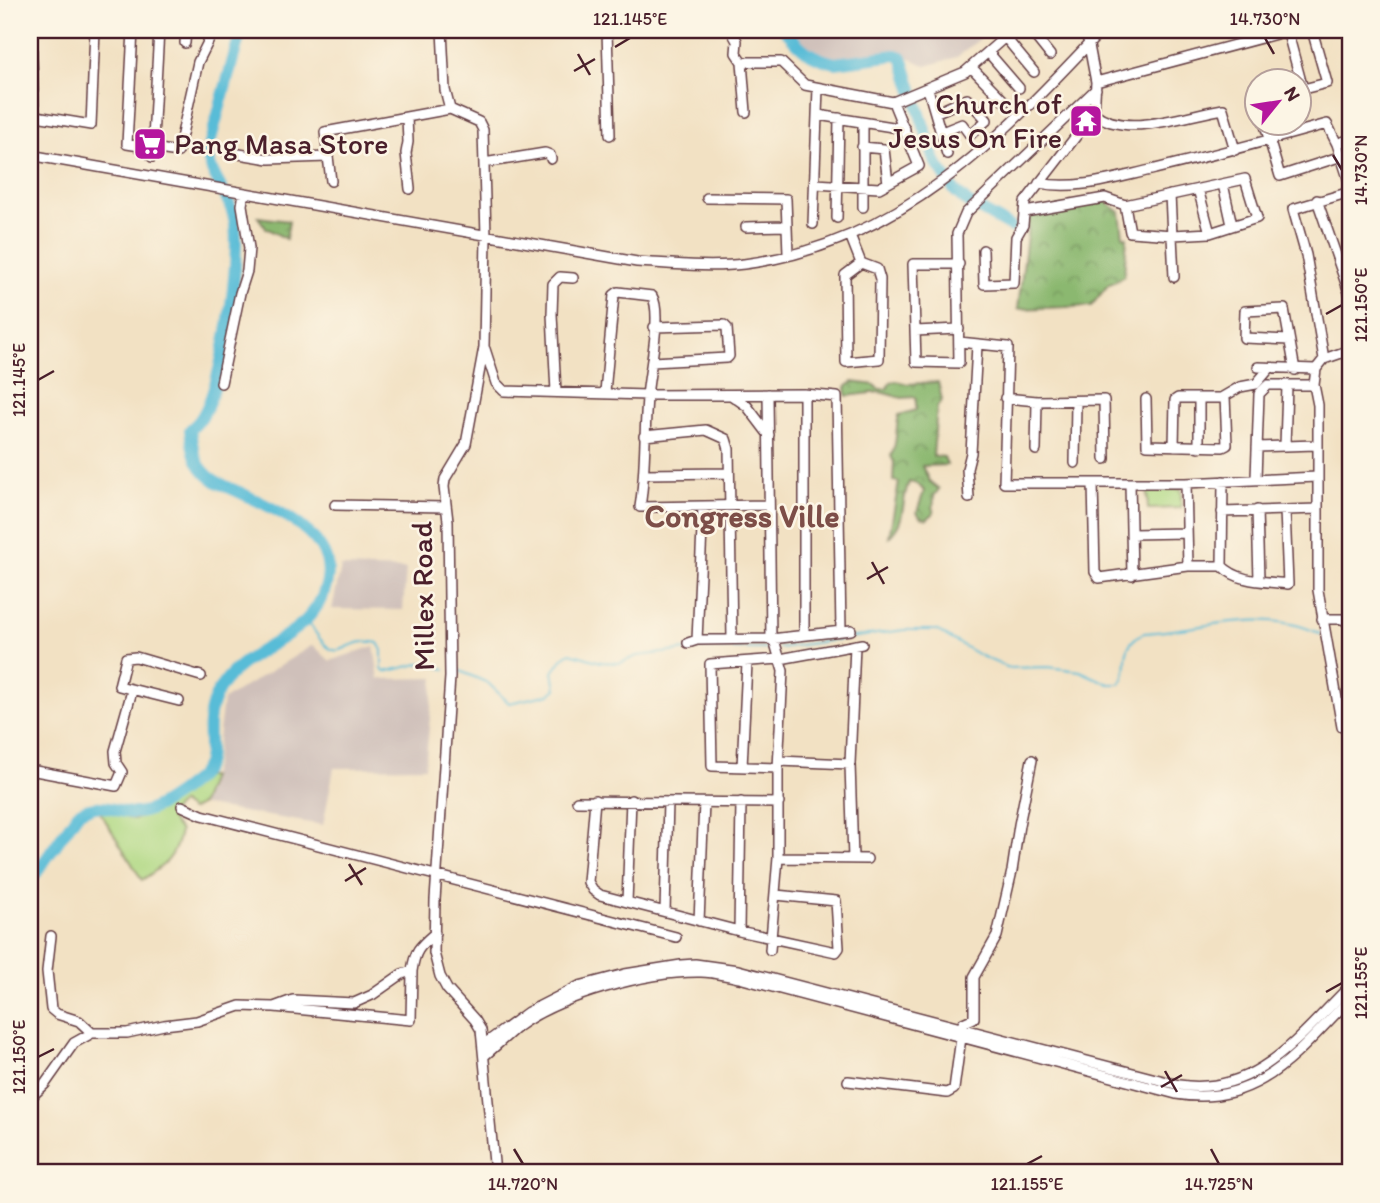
<svg xmlns="http://www.w3.org/2000/svg" width="1380" height="1203" viewBox="0 0 1380 1203" font-family="Itim,sans-serif">
<defs>
<pattern id="forest-crowns" width="20" height="18" patternUnits="userSpaceOnUse" patternTransform="scale(1.75)"><rect width="20" height="18" fill="#8bb870"/><path d="M2 6a3 3 0 1 1 6 0M12 15a3 3 0 1 1 6 0" fill="none" stroke="#74955c"/></pattern>
</defs>
<rect width="100%" height="100%" fill="#fcf5e5"/>
<filter id="ink" filterUnits="userSpaceOnUse"><feTurbulence type="fractalNoise" baseFrequency=".0143" numOctaves="2"/><feDisplacementMap in="SourceGraphic" scale="14" xChannelSelector="R" yChannelSelector="G"/><feConvolveMatrix kernelMatrix="1 2 1 2 8 2 1 2 1" color-interpolation-filters="sRGB"/></filter>
<filter id="wash" filterUnits="userSpaceOnUse"><feTurbulence type="fractalNoise" baseFrequency=".00686" numOctaves="4" result="noise"/><feDisplacementMap in="SourceGraphic" scale="28" xChannelSelector="R" yChannelSelector="G"/><feGaussianBlur stdDeviation="1.57" result="paint"/><feColorMatrix in="noise" values="0 0 0 0 0 0 0 0 0 0 0 0 0 0 0 0 0 1.4 0 .05"/><feComposite in="paint" operator="in"/></filter>
<g filter="url(#wash)">
<rect width="100%" height="100%" fill="#f2e1c3"/>
<path fill="#cfc0ba" d="M788,30H991L957,57L926,66L898,52L833,58L811,49Z
M341,567L406,569L403,610L332,609Z
M313,645L330,661L374,646L379,679L434,678L425,767L334,768L323,825L201,805L215,764L223,700Z"/>
<path fill="#afd882" stroke="#7c7c56" stroke-width="2" d="M1181,489V508L1148,509L1147,491Z
M204,777H211L201,804L191,810L181,803C168,814 168,819 180,831C175,859 165,865 142,880L100,812C112,809 121,817 132,819C145,821 195,787 204,777Z"/>
<path fill="url(#forest-crowns)" stroke="#6a6c4e" stroke-width="2" d="M1105,201L1120,212L1123,236L1127,237L1124,276L1108,285L1091,306L1018,309L1030,211Z
M258,217L289,221L286,239L266,228Z
M896,381L908,384L938,382L942,400L937,407L933,456L944,457L947,465L922,466L929,481L939,489L934,496L933,514L927,519L920,517L917,512L924,491L918,484L909,482C900,504 907,521 889,537L899,482L893,481L894,462L891,456C898,443 895,430 899,415L916,410V397L902,398L880,392L847,396L846,387L853,382L875,385L879,389H886L891,382Z"/>
<g fill="none" stroke-linecap="round" stroke-linejoin="round">
<path stroke="#59bcd7" stroke-width="2" d="M307,619C341,678 339,634 378,643L382,650V669L384,672L423,663L445,669
M779,648L904,630H936L981,656L1009,668L1048,667L1080,671L1109,684H1120C1133,669 1115,646 1144,633C1202,630 1264,606 1320,634
M458,670L488,683L509,703L550,694L556,689L553,672L563,658L570,653L601,662L620,663L637,656L695,649H773"/>
<path stroke="#59bcd7" stroke-width="12" d="M785,30C801,49 809,57 835,63L896,55L902,57L935,161L955,191L968,203L1011,227
M30,882L78,813C105,797 119,818 144,812C156,809 179,793 189,785C217,764 207,750 209,723C210,703 219,686 233,672C254,651 285,641 306,620C324,602 336,571 321,548C305,521 266,505 239,492C226,486 212,482 203,470C194,460 192,443 190,430C193,427 198,423 201,418C223,387 242,256 234,218C229,195 211,177 207,154L241,30"/>
</g>
</g>
<g filter="url(#ink)">
<g fill="none" stroke-linecap="round" stroke-linejoin="round">
<defs>
<path id="minor" d="M31,30L34,115
M133,30L127,144L178,152L198,62L214,30
M442,30L445,90L450,109L479,122L483,130L486,236L484,347L466,444L445,479L444,487L448,521L450,677L435,900L434,953L440,976L447,989L475,1020L481,1030L495,1173
M607,30L610,135
M731,30L737,41L736,53L742,62H781L805,85L893,102
M1030,30L1050,55
M1086,30L1096,82L1094,113
M1287,30L1303,89L1327,83L1312,30
M1005,37L1034,72
M185,43L186,30
M988,52L1019,88
M742,62L746,112
M972,68L1005,102
M1096,82L1291,30
M928,89L947,154
M1256,97L1258,101
M893,102L965,72L1013,30
M935,113L967,99L987,120L970,135L962,124L942,132
M1094,113C1126,139 1185,115 1223,109L1235,150
M30,115L91,125L95,30
M818,115L905,129
M407,117L408,142L406,153L410,189
M1264,122L1280,176L1342,156
M1337,144L1350,139
M862,147L884,149L888,183
M227,152L269,159L328,157
M30,155L637,262C672,264 709,268 744,264C901,244 999,139 1102,30
M152,157L159,30
M484,163L545,153L550,155L551,159
M331,181L325,132L450,109
M1039,183C1077,191 1118,177 1155,169C1213,155 1270,140 1327,124L1337,144L1350,184
M816,184L879,188L919,166L893,102
M1223,184L1232,225
M1198,189L1210,233
M1170,195L1174,277
M707,198L786,199L788,254
M1317,200L1350,295
M863,207V123
M1025,212L1105,198L1125,205L1130,232L1173,235L1210,233L1257,218L1245,179L1125,205
M837,218L839,118
M813,224L818,88
M746,227L786,226
M850,235L861,263L877,269L880,279L879,359L846,362L845,275L861,263
M983,250L984,284L1014,283L1016,237L1023,225L1025,202L1094,113
M959,264H913L916,362L959,363L957,234L966,213L1096,89
M915,331L959,329
M1289,340L1244,338L1245,311L1284,309L1295,370
M959,342L1008,347L1004,483H1186L1317,477
M485,349L496,383L504,391L647,395L804,394L837,397L841,631
M1324,359L1306,255L1293,209L1350,192
M652,362L727,358L729,356L727,328L724,325L654,327
M1258,367L1316,369L1324,359L1350,350
M1316,369L1314,385L1318,405V590L1342,727L1350,726
M221,383L240,293L247,271L249,248L242,205L244,193
M1287,386L1285,446L1316,445
M556,392L552,314L553,284L560,277L573,278
M605,392L614,295L618,292L652,296C663,314 648,375 647,398C644,435 646,470 640,507L768,505
M768,394L771,639L775,643L783,671L778,768V858L770,950
M804,394V635
M731,395L747,406L769,435
M1005,398L1037,401L1104,400L1105,459
M1199,398V447
M1146,399L1147,445L1223,447L1227,445L1225,396
M644,436L706,430L726,439L729,449L732,639
M1174,446L1175,400L1178,398H1221L1240,387L1256,384L1269,369
M1257,447L1285,446
M1036,450L1037,401
M1075,463L1076,402
M645,474L729,473
M1256,478L1259,394L1268,385H1314
M1223,481L1222,566C1239,583 1266,581 1288,584L1285,510
M1093,483L1095,572L1099,578L1188,566H1222
M1130,483L1132,575
M1186,483L1188,566
M969,498L967,469L971,453L977,345
M335,505L445,507
M1257,510L1259,580
M1222,512L1318,509
M1132,534L1186,533
M1322,619H1343L1350,624
M697,640L703,507
M688,643L697,640L771,639L851,630
M179,701L119,686L126,658L136,657L201,676
M779,761L850,764
M742,767L747,663
M778,768L712,766L710,664L780,659L862,644
M30,770L116,786L122,772L116,763L115,751L132,691
M595,800L588,882L593,890L600,895L739,931L836,952L839,948L836,901L776,895
M577,801L779,803
M182,806L202,815L676,937
M778,858L867,859
M853,859L850,764L855,645
M627,902L631,800
M665,911L668,802
M699,921L704,803
M739,931L741,802
M51,936L47,971L51,1009L57,1014L79,1021L92,1033
M412,971C415,950 419,947 435,933
M483,1045L528,1012L579,986L625,974L681,965L695,964L738,970L1179,1085C1257,1097 1300,1035 1350,986
M484,1056C495,1047 506,1036 517,1027C561,995 647,971 701,972C714,972 726,976 739,978L1176,1094C1259,1108 1297,1052 1350,999
M848,1081L947,1093L954,1089L963,1023L974,1018V977L997,936L1012,871L1019,825L1032,760
M30,1098L45,1084L74,1043L92,1033H127L164,1025L197,1021L240,1006L274,1007L293,1000L354,1003L372,995L402,974L412,971L411,1020L274,1007
M1333,1173L1350,1170"/>
</defs>
<use href="#minor" stroke="#633c42" stroke-width="12"/>
<use href="#minor" stroke="#fff" stroke-width="9"/>
</g>
</g>
<path fill="none" stroke="#4a1f2b" stroke-width="2.5" d="M1265,38L1274,54M615,47L630,38M578,54L590,75M574,71L595,59M1333,155L1342,170M1326,314L1342,305M38,380L54,371M872,562L884,584M867,579L888,567M349,864L362,885M345,881L366,868M1326,992L1342,983M38,1057L54,1049M1165,1071L1177,1092M1161,1087L1182,1075M514,1149L523,1164M1211,1149L1219,1164M1027,1164L1042,1156"/>
<defs>
<symbol id="temple-square" viewBox="-11 -11 22 22"><rect x="-9" y="-9" width="18" height="18" rx="4" fill="#b5179e" stroke="#fcf5e5"/><path d="M0-6L5-2H3V0L6.5 2.5H4V6H1.5V3h-3V6H-4V2.5H-6.5L-3 0V-2H-5Z" fill="#fff"/></symbol>
<symbol id="supermarket-square" viewBox="-11 -11 22 22"><rect x="-9" y="-9" width="18" height="18" rx="4" fill="#b5179e" stroke="#fcf5e5"/><path d="M-6-5.5h2.5l.6 2H6L4.5 2H-2.5L-4.4-4H-6ZM-1.5 3.2a1.3 1.3 0 1 0 .1 0ZM3 3.2a1.3 1.3 0 1 0 .1 0Z" fill="#fff"/></symbol>
</defs>
<g fill-rule="evenodd">
<use href="#temple-square" x="1067" y="102" width="38" height="38"/>
<use href="#supermarket-square" x="131" y="125" width="38" height="38"/>
</g>
<g text-anchor="middle" stroke-width="5" stroke-linejoin="round" paint-order="stroke">
<g font-size="30" fill="#4a1f2b" stroke="#fcf5e5" text-anchor="end">
<text x="1062" y="114">Church of<tspan x="1062" dy="34">Jesus On Fire</tspan></text>
<text x="174" y="154" text-anchor="start">Pang Masa Store</text>
</g>
<g font-size="30" fill="#4a1f2b" stroke="#fcf5e5">
<text transform="translate(423 596) rotate(-91)" y="10">Millex Road</text>
</g>
<g font-size="32" font-weight="bold" fill="#7d4e48" stroke="#fcf5e5">
<text x="742" y="527">Congress Ville</text>
</g>
</g>
<rect width="1380" height="1203" fill="none" stroke="#fcf5e5" stroke-width="77"/>
<g transform="translate(1278 102) rotate(60)"><circle r="33" fill="#fcf5e5" stroke="#b59f9b" stroke-width="2"/>
<path d="M0-5L12 26L0 18L-12 26Z" fill="#b5179e"/>
<text y="-10" font-size="19" font-weight="bold" text-anchor="middle" fill="#4a1f2b">N</text>
</g>
<rect x="38" y="38" width="1304" height="1126" fill="none" stroke="#4a1f2b" stroke-width="2.5"/>
<g font-size="18" text-anchor="middle" fill="#4a1f2b">
<text x="630" y="25">121.145°E</text>
<text x="1265" y="25">14.730°N</text>
<text transform="translate(1361 170) rotate(-90)" y="6">14.730°N</text>
<text transform="translate(1361 305) rotate(-90)" y="6">121.150°E</text>
<text transform="translate(19 380) rotate(-90)" y="6">121.145°E</text>
<text transform="translate(1361 983) rotate(-90)" y="6">121.155°E</text>
<text transform="translate(19 1057) rotate(-90)" y="6">121.150°E</text>
<text x="523" y="1190">14.720°N</text>
<text x="1027" y="1190">121.155°E</text>
<text x="1219" y="1190">14.725°N</text>
</g>
</svg>
